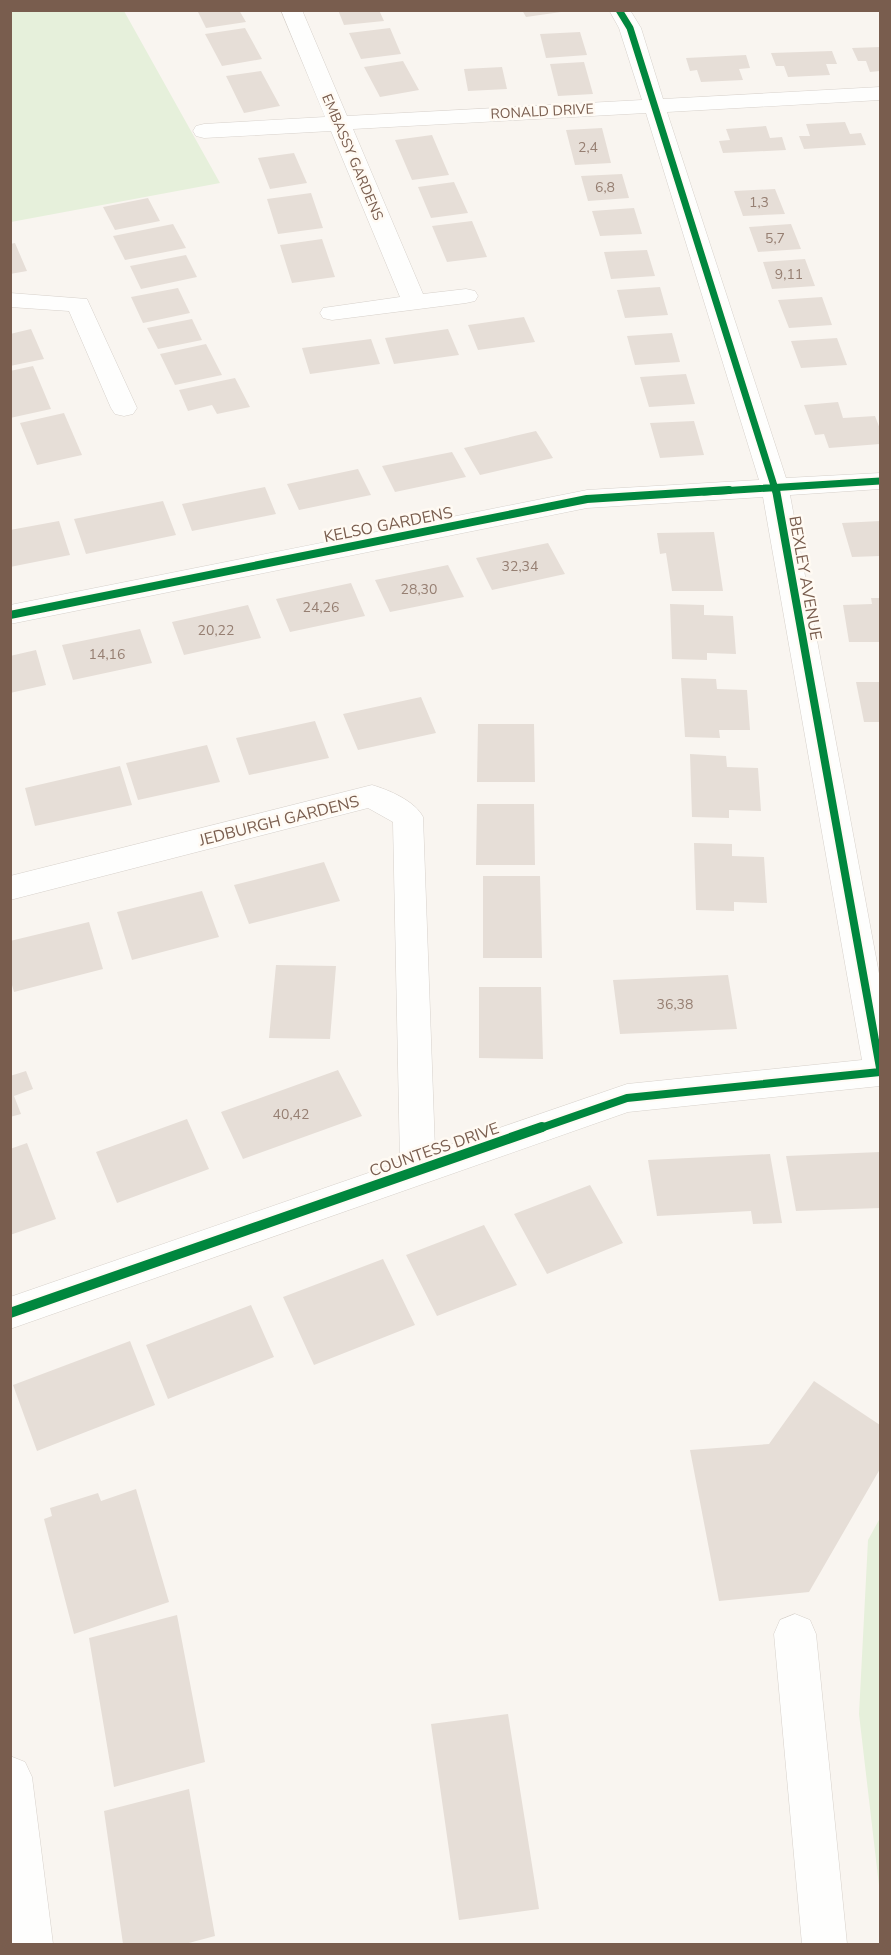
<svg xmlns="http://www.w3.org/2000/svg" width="891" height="1955" viewBox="0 0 891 1955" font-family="'Nunito Sans',sans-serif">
<rect width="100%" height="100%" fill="#f9f5f0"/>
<path fill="#e6f0db" d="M11,10L124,11L220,183L11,222Z
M880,1518V1894L859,1714L868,1540Z"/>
<path fill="#e6ded7" d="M197,10H239L246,22L206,28Z
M338,10H379L384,21L344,25Z
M522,10H561V12L526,17Z
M245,28L262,59L222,66L205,34Z
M390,28L401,54L361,59L349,33Z
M580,32L587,55L546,58L540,34Z
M880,47V71L870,72L866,61H858L852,48Z
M832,51L837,64H826L830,75L788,77L784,66H776L771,53Z
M746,55L750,68L739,69L743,80L701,82L697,70L690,71L686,58Z
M403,61L419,90L380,97L364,67Z
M584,62L593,94L558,96L550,64Z
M502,67L507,89L468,91L464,69Z
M261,71L280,106L244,113L226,76Z
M845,122L850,134L861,133L866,145L804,149L799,136H810L806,124Z
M766,126L770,138L782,137L786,150L723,153L719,141L730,140L726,129Z
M602,128L611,163L575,165L566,130Z
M432,135L449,175L412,180L395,140Z
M294,153L307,183L270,189L258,158Z
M622,174L629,198L588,201L581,176Z
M454,182L468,213L431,218L418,187Z
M775,189L785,214L743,216L734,191Z
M311,193L323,228L278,234L267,199Z
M148,198L160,221L115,230L103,207Z
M634,208L642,234L600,236L592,211Z
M472,221L487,257L447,262L432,226Z
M173,224L186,248L125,260L113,236Z
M791,224L801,249L758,252L749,227Z
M322,239L335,277L292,283L280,245Z
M15,243L27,271L10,274V244Z
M647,250L655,276L611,279L604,252Z
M186,255L197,277L141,289L130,266Z
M805,259L815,286L772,289L763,262Z
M660,287L668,315L625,318L617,290Z
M178,288L190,313L143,323L131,297Z
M822,297L832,325L789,328L778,300Z
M524,317L535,342L478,350L468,325Z
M192,319L202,340L158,349L147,328Z
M31,329L44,359L10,366V334Z
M448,329L459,355L394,364L385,338Z
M672,333L680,362L635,365L627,336Z
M837,338L847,365L801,368L791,341Z
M371,339L380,364L310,374L302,348Z
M206,344L222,375L175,385L160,354Z
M33,366L51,409L10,418V371Z
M686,374L695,404L649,407L640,377Z
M235,378L250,407L217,414L212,405L188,411L179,390Z
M838,402L843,418L875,416L880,429V444L829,448L824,434L815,435L804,405Z
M64,413L82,455L37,465L20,423Z
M694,421L704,455L660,458L650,423Z
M536,431L553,458L480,475L464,448Z
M452,452L466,477L395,492L382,466Z
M358,469L371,495L299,510L287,484Z
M265,487L276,514L192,531L182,504Z
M163,501L176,535L86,554L74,519Z
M59,521L70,555L10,567V530Z
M880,521V556L852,557L842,523Z
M714,532L723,591H672L666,553L660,554L657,533Z
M548,543L565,574L492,590L476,558Z
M448,565L464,597L390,612L375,580Z
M351,583L365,616L290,632L276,599Z
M871,598H880V642H849L843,605L872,604Z
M670,604L704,605V615L733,616L736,654L707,653V660L672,659Z
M248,605L261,638L184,655L172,622Z
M140,629L152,663L73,680L62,645Z
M36,650L46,685L10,693V656Z
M681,678L716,679L717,689L747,690L750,730H719L720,738L685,737Z
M856,682H880V722H864Z
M421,697L436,733L358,750L343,714Z
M315,721L329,758L249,775L236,738Z
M478,724H534L535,782H477Z
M207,745L220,782L138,800L126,763Z
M690,754L726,756L727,767L758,768L761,811L729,810V818L692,817Z
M120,766L132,805L35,826L25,788Z
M477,804H534L535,865H476Z
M694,843L732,844V856L764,857L767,903L734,902V911L696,910Z
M324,862L340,901L249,924L234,885Z
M483,876H540L542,958H483Z
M202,891L219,937L132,960L117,912Z
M89,922L103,969L14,992L10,978V941Z
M276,965L336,966L330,1039L269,1038Z
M728,975L737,1029L620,1034L613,980Z
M479,987H541L543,1059L479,1058Z
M338,1070L362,1116L243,1159L221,1112Z
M26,1071L33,1089L14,1096L21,1114L10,1117V1076Z
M187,1119L209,1169L117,1203L96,1152Z
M27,1143L56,1219L10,1235V1149Z
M880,1152V1208L796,1211L786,1156Z
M770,1154L782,1223L753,1224L751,1211L657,1216L648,1160Z
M590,1185L623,1243L547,1274L514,1214Z
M484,1225L517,1285L437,1316L406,1255Z
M383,1259L415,1325L314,1365L283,1297Z
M251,1305L274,1357L168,1399L146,1345Z
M130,1341L155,1405L37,1451L13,1385Z
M814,1381L880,1425V1469L809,1592L719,1601L690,1450L769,1444Z
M136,1489L169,1602L74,1634L44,1519L52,1516L50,1508L98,1493L101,1501Z
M177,1615L205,1762L114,1787L89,1638Z
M508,1714L539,1909L459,1920L431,1724Z
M189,1789L215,1936L185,1944H123L104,1811Z"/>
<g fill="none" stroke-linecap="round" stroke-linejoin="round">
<defs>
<path id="minor" d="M281,10H302L347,116L642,100L619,28L609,10H630L641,28L663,99L880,87V100L667,112L786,478L880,473V489L790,495L880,979V1086L628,1112L10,1329V1297L400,1162L393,822L368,808L10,900V876L372,785C389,790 415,801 423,817L435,1150L627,1084L862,1060L763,497L587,508L10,624V605L587,490L759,480L646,113L353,129L423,294L466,289L475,291L478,296L475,301L466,303L332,320L323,318L320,313L323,308L400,297L331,131L204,138L196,136L193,131L196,126L204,124L325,117Z
M10,293L87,299L137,408L133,414L124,416L115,414L111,408L69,311L10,307Z
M795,1614L810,1620L816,1634L847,1944H802L774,1634L780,1620Z
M10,1756L25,1762L32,1777L53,1944H10Z"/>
</defs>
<use href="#minor" stroke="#d7d1cb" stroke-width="1"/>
<use href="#minor" fill="#fefefd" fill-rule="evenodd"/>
<defs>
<path id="cycleway-far2" d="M619,10L630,28L776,492
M704,492L880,481"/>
<path id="cycleway-far1" d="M776,490L880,1068
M10,615L587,499L729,490
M538,1129L627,1098L880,1072"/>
<path id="cycleway" d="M10,1313L542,1127"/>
</defs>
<use href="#cycleway-far2" stroke="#fffaf3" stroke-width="10"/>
<use href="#cycleway-far1" stroke="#fffaf3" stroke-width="12"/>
<use href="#cycleway" stroke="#fffaf3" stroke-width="14"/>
<use href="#cycleway-far2" stroke="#00873e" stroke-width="7"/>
<use href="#cycleway-far1" stroke="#00873e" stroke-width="8"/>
<use href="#cycleway" stroke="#00873e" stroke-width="10"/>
</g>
<g text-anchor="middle" stroke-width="5" stroke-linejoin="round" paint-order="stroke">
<g font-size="14" fill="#795d4e" stroke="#fffaf3">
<text transform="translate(542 111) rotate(-3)" y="5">RONALD DRIVE</text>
<text transform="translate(353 157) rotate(67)" y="5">EMBASSY GARDENS</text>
</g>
<g font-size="14" fill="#967f72">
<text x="588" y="152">2,4</text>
<text x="605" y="192">6,8</text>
<text x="759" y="207">1,3</text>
<text x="775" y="243">5,7</text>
<text x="789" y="279">9,11</text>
<text x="520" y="571">32,34</text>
<text x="419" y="594">28,30</text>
<text x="321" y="612">24,26</text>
<text x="216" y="635">20,22</text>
<text x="107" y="659">14,16</text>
<text x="675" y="1009">36,38</text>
<text x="291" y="1119">40,42</text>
</g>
<g font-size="16" fill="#795d4e" stroke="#fffaf3">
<text transform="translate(388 524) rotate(-11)" y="6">KELSO GARDENS</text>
<text transform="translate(806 578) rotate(80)" y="6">BEXLEY AVENUE</text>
<text transform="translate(279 820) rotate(-14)" y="6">JEDBURGH GARDENS</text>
<text transform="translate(434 1149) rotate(-19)" y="6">COUNTESS DRIVE</text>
</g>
</g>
<rect width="891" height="1955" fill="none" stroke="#795d4e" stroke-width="24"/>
</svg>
